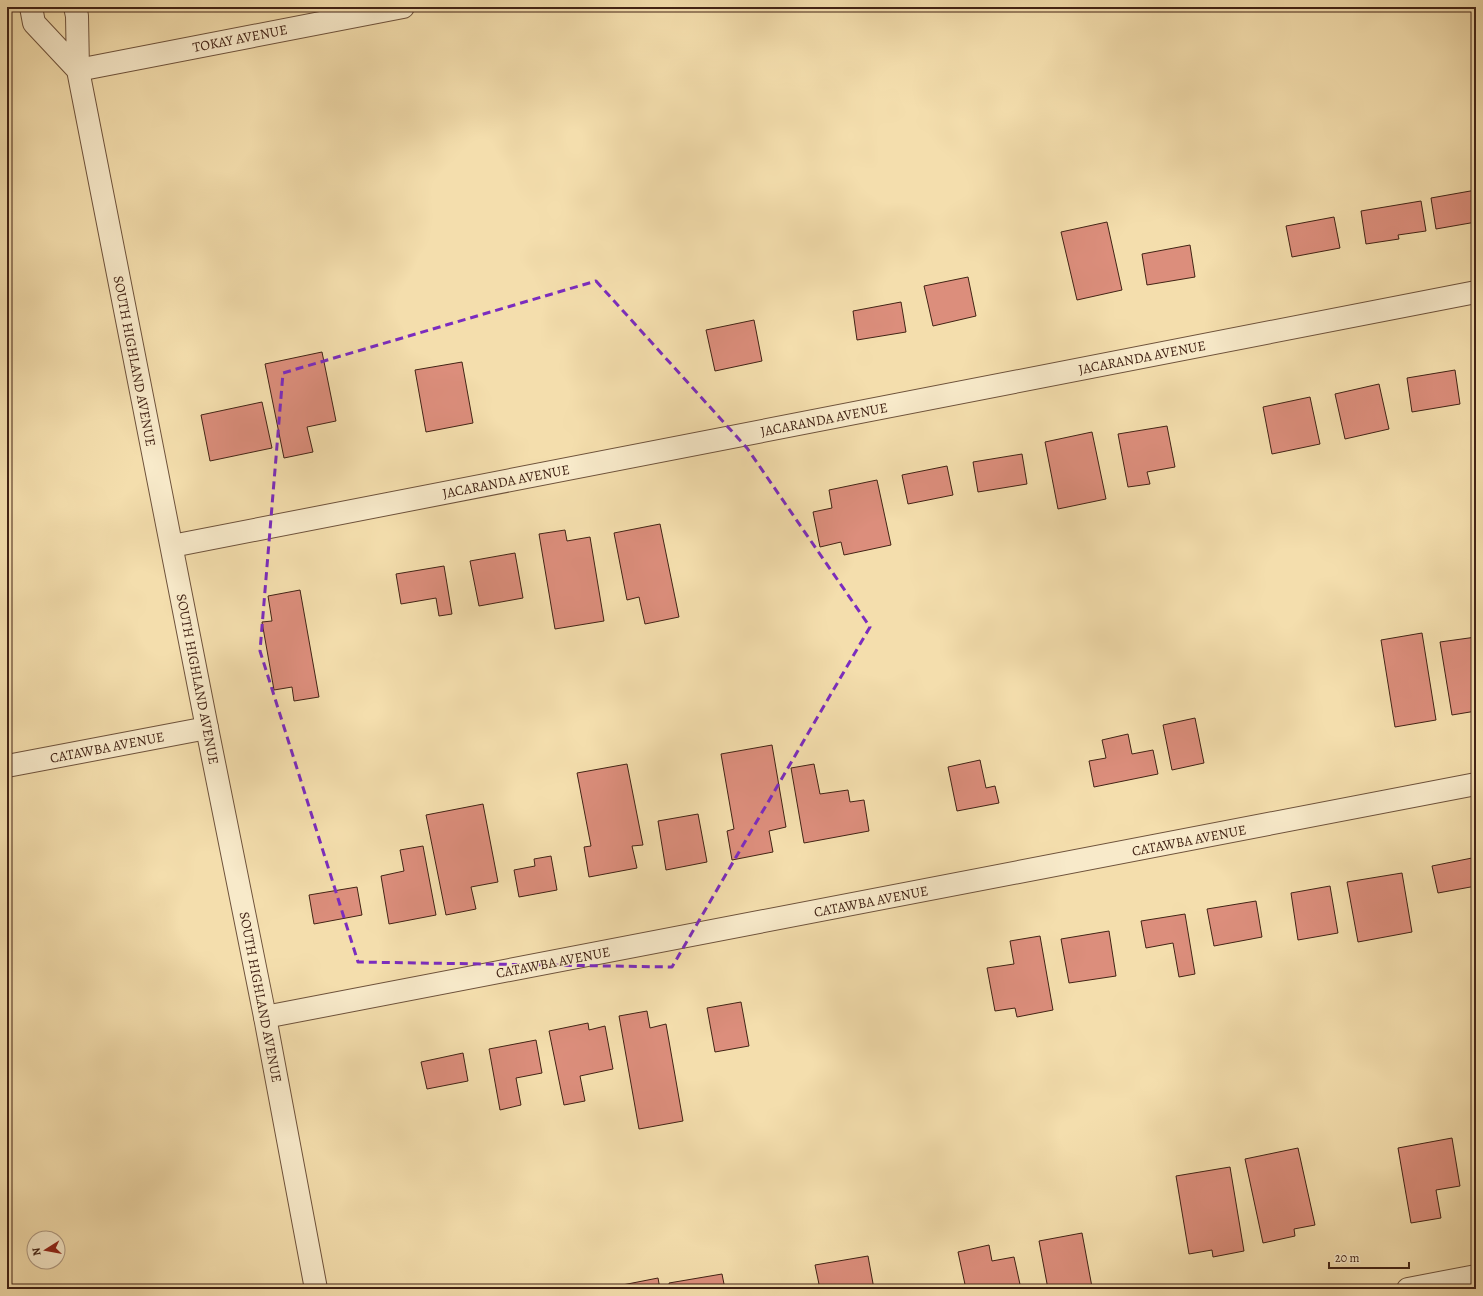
<svg xmlns="http://www.w3.org/2000/svg" width="1483" height="1296" viewBox="0 0 1483 1296" font-family="Alegreya,serif">
<rect width="100%" height="100%" fill="#f4dead"/>
<filter id="stains"><feTurbulence type="fractalNoise" baseFrequency=".005" numOctaves="4"/><feColorMatrix values="0 0 0 0 .2 0 0 0 0 .09 0 0 0 0 .02 0 0 0 .5 -.17"/></filter>
<radialGradient id="worn" r=".72"><stop offset=".6" stop-color="#630" stop-opacity="0"/><stop offset="1" stop-color="#630" stop-opacity=".3"/></radialGradient>
<path fill="#dc8e7c" stroke="#422315" d="M1476,190V222L1436,229L1431,198Z
M1421,201L1426,231L1398,235L1399,239L1366,244L1361,211Z
M1334,217L1340,248L1292,257L1286,226Z
M1107,222L1122,290L1077,300L1061,232Z
M1190,245L1195,277L1147,285L1142,254Z
M968,277L976,316L933,326L924,286Z
M901,302L906,332L857,340L853,311Z
M754,320L762,361L715,371L706,330Z
M322,352L336,421L307,427L313,452L284,458L265,364Z
M462,362L473,423L426,432L415,370Z
M1455,370L1460,404L1412,412L1407,378Z
M1379,384L1389,429L1345,439L1335,394Z
M1310,397L1320,444L1272,454L1263,407Z
M262,402L272,448L210,461L201,415Z
M1167,426L1175,467L1147,472L1150,484L1128,487L1118,434Z
M1092,432L1106,499L1058,509L1045,442Z
M1022,454L1027,484L978,492L973,462Z
M947,466L953,495L908,504L902,475Z
M877,480L891,545L844,555L841,542L820,547L813,512L832,508L829,490Z
M660,524L679,617L645,624L639,597L627,600L614,533Z
M565,530L567,541L590,537L604,621L555,629L539,534Z
M515,553L523,598L479,606L470,561Z
M444,566L452,614L439,616L436,598L401,604L396,574Z
M300,590L319,697L294,701L292,687L274,690L262,622L272,621L268,596Z
M1422,633L1436,720L1395,727L1381,640Z
M1476,637V711L1452,715L1440,642Z
M1195,718L1204,763L1172,770L1163,725Z
M1128,734L1132,754L1153,750L1158,774L1094,787L1089,761L1106,758L1102,740Z
M772,745L786,827L769,831L773,852L732,860L727,831L734,829L721,754Z
M980,760L986,788L995,786L999,803L957,811L948,767Z
M627,764L643,845L632,846L637,868L589,877L584,847L591,846L577,773Z
M814,764L820,794L848,790L850,802L864,800L869,831L804,843L791,768Z
M483,804L498,882L471,887L476,909L446,915L426,815Z
M698,814L707,862L666,870L658,821Z
M423,846L436,915L389,924L381,876L404,871L400,850Z
M551,856L557,890L519,897L514,870L535,866L534,859Z
M1472,858L1476,878V886L1438,893L1432,866Z
M1402,873L1412,932L1358,942L1347,882Z
M1330,886L1338,933L1298,940L1291,893Z
M357,887L362,915L314,924L309,895Z
M1256,901L1262,937L1214,946L1207,909Z
M1185,914L1195,974L1179,977L1173,943L1146,948L1141,921Z
M1109,931L1116,976L1069,983L1061,939Z
M1040,936L1053,1010L1017,1017L1015,1008L995,1011L987,968L1014,964L1010,941Z
M741,1002L749,1046L715,1052L707,1008Z
M647,1011L650,1028L666,1024L683,1121L639,1129L619,1016Z
M588,1023L589,1030L605,1026L613,1069L580,1076L585,1101L564,1105L549,1031Z
M536,1040L542,1073L516,1078L521,1105L500,1110L489,1049Z
M463,1053L468,1081L427,1089L421,1062Z
M1452,1138L1460,1186L1436,1190L1441,1218L1411,1223L1398,1148Z
M1298,1148L1315,1225L1294,1229L1295,1236L1263,1243L1245,1159Z
M1230,1167L1244,1251L1213,1257L1212,1250L1189,1254L1176,1176Z
M1082,1233L1092,1287L1080,1289H1048L1039,1241Z
M989,1245L992,1261L1014,1257L1021,1289H966L958,1252Z
M868,1256L874,1289H820L815,1265Z
M722,1274L725,1289H670L669,1283Z
M658,1278L660,1289H602Z"/>
<g fill="none" stroke-linecap="round" stroke-linejoin="round">
<defs>
<path id="minor" d="M78,70L403,7
M172,546L1476,292
M7,766L207,728
M265,1017L1476,784
M1408,1289L1476,1276"/>
<path id="tertiary" d="M31,7L34,23L78,70
M75,7L77,16L78,70L207,728L265,1017L316,1289"/>
</defs>
<use href="#minor" stroke="#6e523b" stroke-width="24"/>
<use href="#tertiary" stroke="#6e523b" stroke-width="24"/>
<use href="#minor" stroke="#f8eaca" stroke-width="22"/>
<use href="#tertiary" stroke="#f8eaca" stroke-width="22"/>
</g>
<path fill="none" stroke="#7b2cbf" stroke-width="3" stroke-dasharray="8 5" stroke-linejoin="round" d="M596,281L747,448L870,627L672,967L358,962L260,651L283,373Z"/>
<g text-anchor="middle" stroke-width="3" stroke-linejoin="round" paint-order="stroke">
<g font-size="14" fill="#422315" stroke="#f8eaca">
<text transform="translate(240 38) rotate(-11)" y="5">TOKAY AVENUE</text>
<text transform="translate(1142 357) rotate(-11)" y="5">JACARANDA AVENUE</text>
<text transform="translate(135 361) rotate(79)" y="5">SOUTH HIGHLAND AVENUE</text>
<text transform="translate(824 419) rotate(-11)" y="5">JACARANDA AVENUE</text>
<text transform="translate(506 481) rotate(-11)" y="5">JACARANDA AVENUE</text>
<text transform="translate(198 679) rotate(79)" y="5">SOUTH HIGHLAND AVENUE</text>
<text transform="translate(107 747) rotate(-11)" y="5">CATAWBA AVENUE</text>
<text transform="translate(1189 840) rotate(-11)" y="5">CATAWBA AVENUE</text>
<text transform="translate(871 901) rotate(-11)" y="5">CATAWBA AVENUE</text>
<text transform="translate(553 962) rotate(-11)" y="5">CATAWBA AVENUE</text>
<text transform="translate(261 997) rotate(79)" y="5">SOUTH HIGHLAND AVENUE</text>
</g>
</g>
<rect width="1483" height="1296" fill="none" stroke="#f4dead" stroke-width="24"/>
<rect x="8" y="8" width="1467" height="1280" fill="none" stroke="#422315" stroke-width="2"/>
<rect x="12" y="12" width="1459" height="1272" fill="none" stroke="#422315"/>
<g transform="translate(46 1250) rotate(259)"><circle r="19" fill="#f8eaca" stroke="#af9a82"/>
<path d="M0-3L7 15L0 10L-7 15Z" fill="#8f2418"/>
<text y="-6" font-size="11" font-weight="bold" text-anchor="middle" fill="#422315">N</text>
</g>
<path d="M1329 1262v6h80v-6" fill="none" stroke="#422315" stroke-width="2"/>
<text x="1335" y="1262" font-size="12" fill="#422315" stroke="#f8eaca" stroke-width="3" paint-order="stroke">20 m</text>
<rect width="100%" height="100%" filter="url(#stains)"/>
<rect width="100%" height="100%" fill="url(#worn)"/>
</svg>
